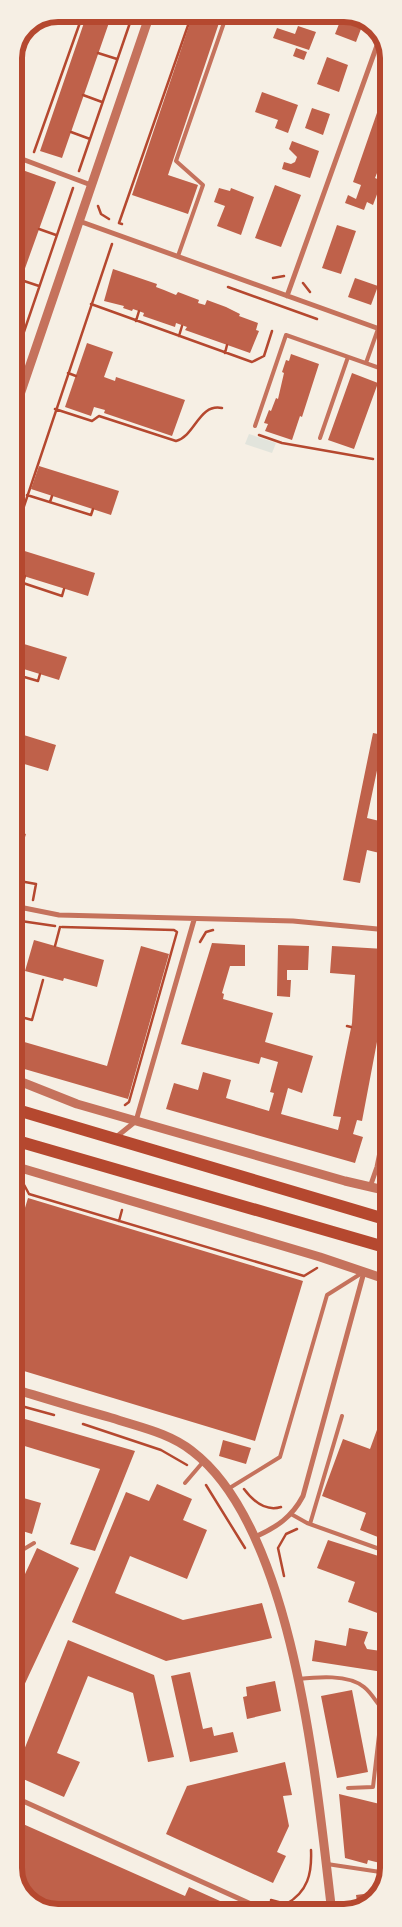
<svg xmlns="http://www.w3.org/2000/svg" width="402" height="1927" viewBox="0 0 402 1927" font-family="'Asap Condensed',sans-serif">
<rect width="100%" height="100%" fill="#f6efe4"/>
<path fill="#e2e4dc" d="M34,24L14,75V58L27,27Z
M249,434L276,443L272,453L245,444Z"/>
<path fill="#bf614a" d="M87,14H112L62,158L40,151Z
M193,14H222L168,175L198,185L188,214L132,195Z
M343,14L364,21L356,42L335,34Z
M298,26L316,32L309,50L273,38L277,28L295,34Z
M296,48L307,52L304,60L293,56Z
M327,57L348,65L339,92L317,84Z
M262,92L298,105L288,133L275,128L278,120L255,112Z
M379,107L388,110V171L379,168L375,178L382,181L373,205L367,202L364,210L345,203L348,195L356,199L361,185L353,182Z
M312,108L330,114L323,135L305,128Z
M292,141L319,151L310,178L282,169L284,162L291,164L295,162L297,157L289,149Z
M14,167L56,182L14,299V229L25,198L14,194Z
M275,185L301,195L281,247L255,238Z
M219,188L230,191L231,188L254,197L241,235L217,226L225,206L214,202Z
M337,225L356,231L341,274L322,268Z
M113,269L157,284L156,287L164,290L176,295L178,292L199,300L198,303L205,305L207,300L226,307L240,314L239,316L258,323L256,330L259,331L250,353L185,330L187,327L176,323L175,327L143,316L144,313L133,309L132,311L123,308L124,306L104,301Z
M355,278L378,286L371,305L348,297Z
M87,343L113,352L104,377L115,381L116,377L185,400L172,436L104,413L105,410L94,407L91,416L65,407Z
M291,354L319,364L302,417L300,416L292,440L265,431L268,424L264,423L269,410L271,411L276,398L278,399L284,373L282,372L286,360L289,361Z
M352,373L378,383L354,449L328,440Z
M39,466L119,491L111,515L31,489Z
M15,548L95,573L88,596L14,573Z
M14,641L67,657L59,680L14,666Z
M14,732L56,745L48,771L14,761Z
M373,733L388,736V762L379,761L367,818L388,823V855L367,850L360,883L343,880Z
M14,830L26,834L18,860L14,859Z
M34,940L104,960L97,987L64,978L63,981L25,971Z
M212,943L245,945V966H230L222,993L224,994L223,999L273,1013L265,1042L313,1056L302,1093L288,1088L281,1114L338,1130L341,1117L333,1116L352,1023L355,975L330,973L332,946L385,949L380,1026L362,1121L357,1120L353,1134L363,1137L355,1163L166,1109L174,1083L198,1090L203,1072L231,1080L226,1098L269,1111L274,1093L270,1092L278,1062L261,1057L259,1064L181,1044Z
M278,945L309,946L308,970H287V980H291L290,997L277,996Z
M141,946L169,954L128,1099L14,1066V1039L107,1066Z
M28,1198L303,1281L255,1441L14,1368V1244Z
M25,1419L135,1451L95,1551L70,1544L100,1469L18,1444Z
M378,1427L388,1431V1541L360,1530L366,1513L322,1496L343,1439L370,1449Z
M223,1440L251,1448L246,1464L219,1456Z
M157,1484L192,1499L183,1520L207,1530L187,1579L130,1556L115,1593L183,1620L262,1603L272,1638L166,1661L72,1622L126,1492L149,1501Z
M14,1489L22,1492L20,1497L41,1503L32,1534L16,1529L14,1532Z
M328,1540L388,1559V1617L348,1602L355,1582L317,1568Z
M37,1548L79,1568L14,1707V1598Z
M349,1628L368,1632L364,1643L367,1649L388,1652V1682L380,1681L383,1672L312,1661L315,1640L346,1646Z
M68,1640L154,1675L174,1757L148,1762L133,1693L88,1676L57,1753L80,1762L64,1797L14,1775Z
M190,1672L203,1729L212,1727L214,1736L233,1732L238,1752L190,1762L171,1676Z
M275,1681L281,1711L247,1719L243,1697L247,1696L246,1687Z
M352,1690L368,1772L337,1778L321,1696Z
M387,1761H388V1799L378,1796Z
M285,1762L292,1795L283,1796L289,1826L277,1852L286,1856L273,1883L166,1834L187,1786Z
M339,1794L388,1806V1865L368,1860L367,1864L345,1858Z
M14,1820L185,1896L189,1887L220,1901L216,1910L221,1913H58L51,1910L50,1912L27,1900L14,1875Z
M379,1892L377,1898L358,1908L356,1895Z"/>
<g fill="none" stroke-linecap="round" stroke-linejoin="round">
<path stroke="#b5482f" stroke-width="2.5" d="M122,14L132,17
M98,53L117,59
M83,95L102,102
M71,132L90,139
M34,152L83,14
M79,171L133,14
M98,206L101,214L109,219
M122,224L119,223L192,14
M39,229L56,235
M273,278L284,276
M21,280L39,286
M303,283L310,292
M228,287L317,319
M91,304L252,362L264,356L272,331
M136,321L139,311
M14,334L22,336
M179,336L182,326
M225,353L227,345
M14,361L73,188
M68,373L76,376
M55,409L92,421L99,416L176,441C195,436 199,403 222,408
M259,435L282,443L373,459
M27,495L91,515L93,509
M50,502L52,496
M14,536L112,244
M14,580L62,596L64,589
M23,583L25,576
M14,674L38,681L40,674
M14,768L16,769L18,762
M14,880L36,884L33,900
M14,920L55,926
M62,927L174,930L177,932L129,1102L125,1105
M200,942L206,932L213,930
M55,946L60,927
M14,1015L32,1020L43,980
M347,1026L351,1027
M379,1030L388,1031
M380,1106L388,1066
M22,1181L29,1194L304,1276L317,1268
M119,1221L122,1210
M14,1404L54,1415
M83,1424L161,1450L187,1465
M206,1485L245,1548
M244,1489C253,1501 265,1512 281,1507
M284,1576L278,1548L286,1534L297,1529
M271,1900L286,1904C308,1892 312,1873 311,1850"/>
<path stroke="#c5725c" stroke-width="4" d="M178,256L203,185L176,161L227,14
M366,363L378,329
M255,426L286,335L388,371
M320,438L348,357
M382,457L388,440
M384,733H388
M185,1483L203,1462
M228,1489L280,1457L327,1295L362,1273
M291,1514L307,1523L388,1552
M310,1524L342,1416
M14,1555L34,1543
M298,1679C317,1677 348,1674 364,1687C374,1695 378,1707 388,1714
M348,1788L373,1787L382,1709
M327,1864L387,1873"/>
<path stroke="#c5725c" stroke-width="5" d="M14,156L91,185
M79,221L388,332
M287,296L380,37
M14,906L59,915L293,921L388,930
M115,1138L136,1121L194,920
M370,1187L377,1167L388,1113
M255,1537C277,1527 292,1517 303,1496L364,1272
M14,1797L271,1913
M318,1913L332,1911"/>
<path stroke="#c5725c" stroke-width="9" d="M14,412L150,14
M14,1079L77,1104L345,1181L388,1191
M14,1166L320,1257L388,1280
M14,1389C47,1399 79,1409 112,1418C139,1427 170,1433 192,1451C296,1530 317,1790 332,1913"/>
<path stroke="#b5482f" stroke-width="12" d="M14,1109L388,1220
M14,1140L388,1248"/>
</g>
<path d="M0 0H402V1927H0ZM58 22H344A36 36 0 0 1 380 58V1868A36 36 0 0 1 344 1904H58A36 36 0 0 1 22 1868V58A36 36 0 0 1 58 22Z" fill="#f6efe4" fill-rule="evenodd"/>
<path fill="none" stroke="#b5482f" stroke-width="6" d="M58 22H344A36 36 0 0 1 380 58V1868A36 36 0 0 1 344 1904H58A36 36 0 0 1 22 1868V58A36 36 0 0 1 58 22Z"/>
</svg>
